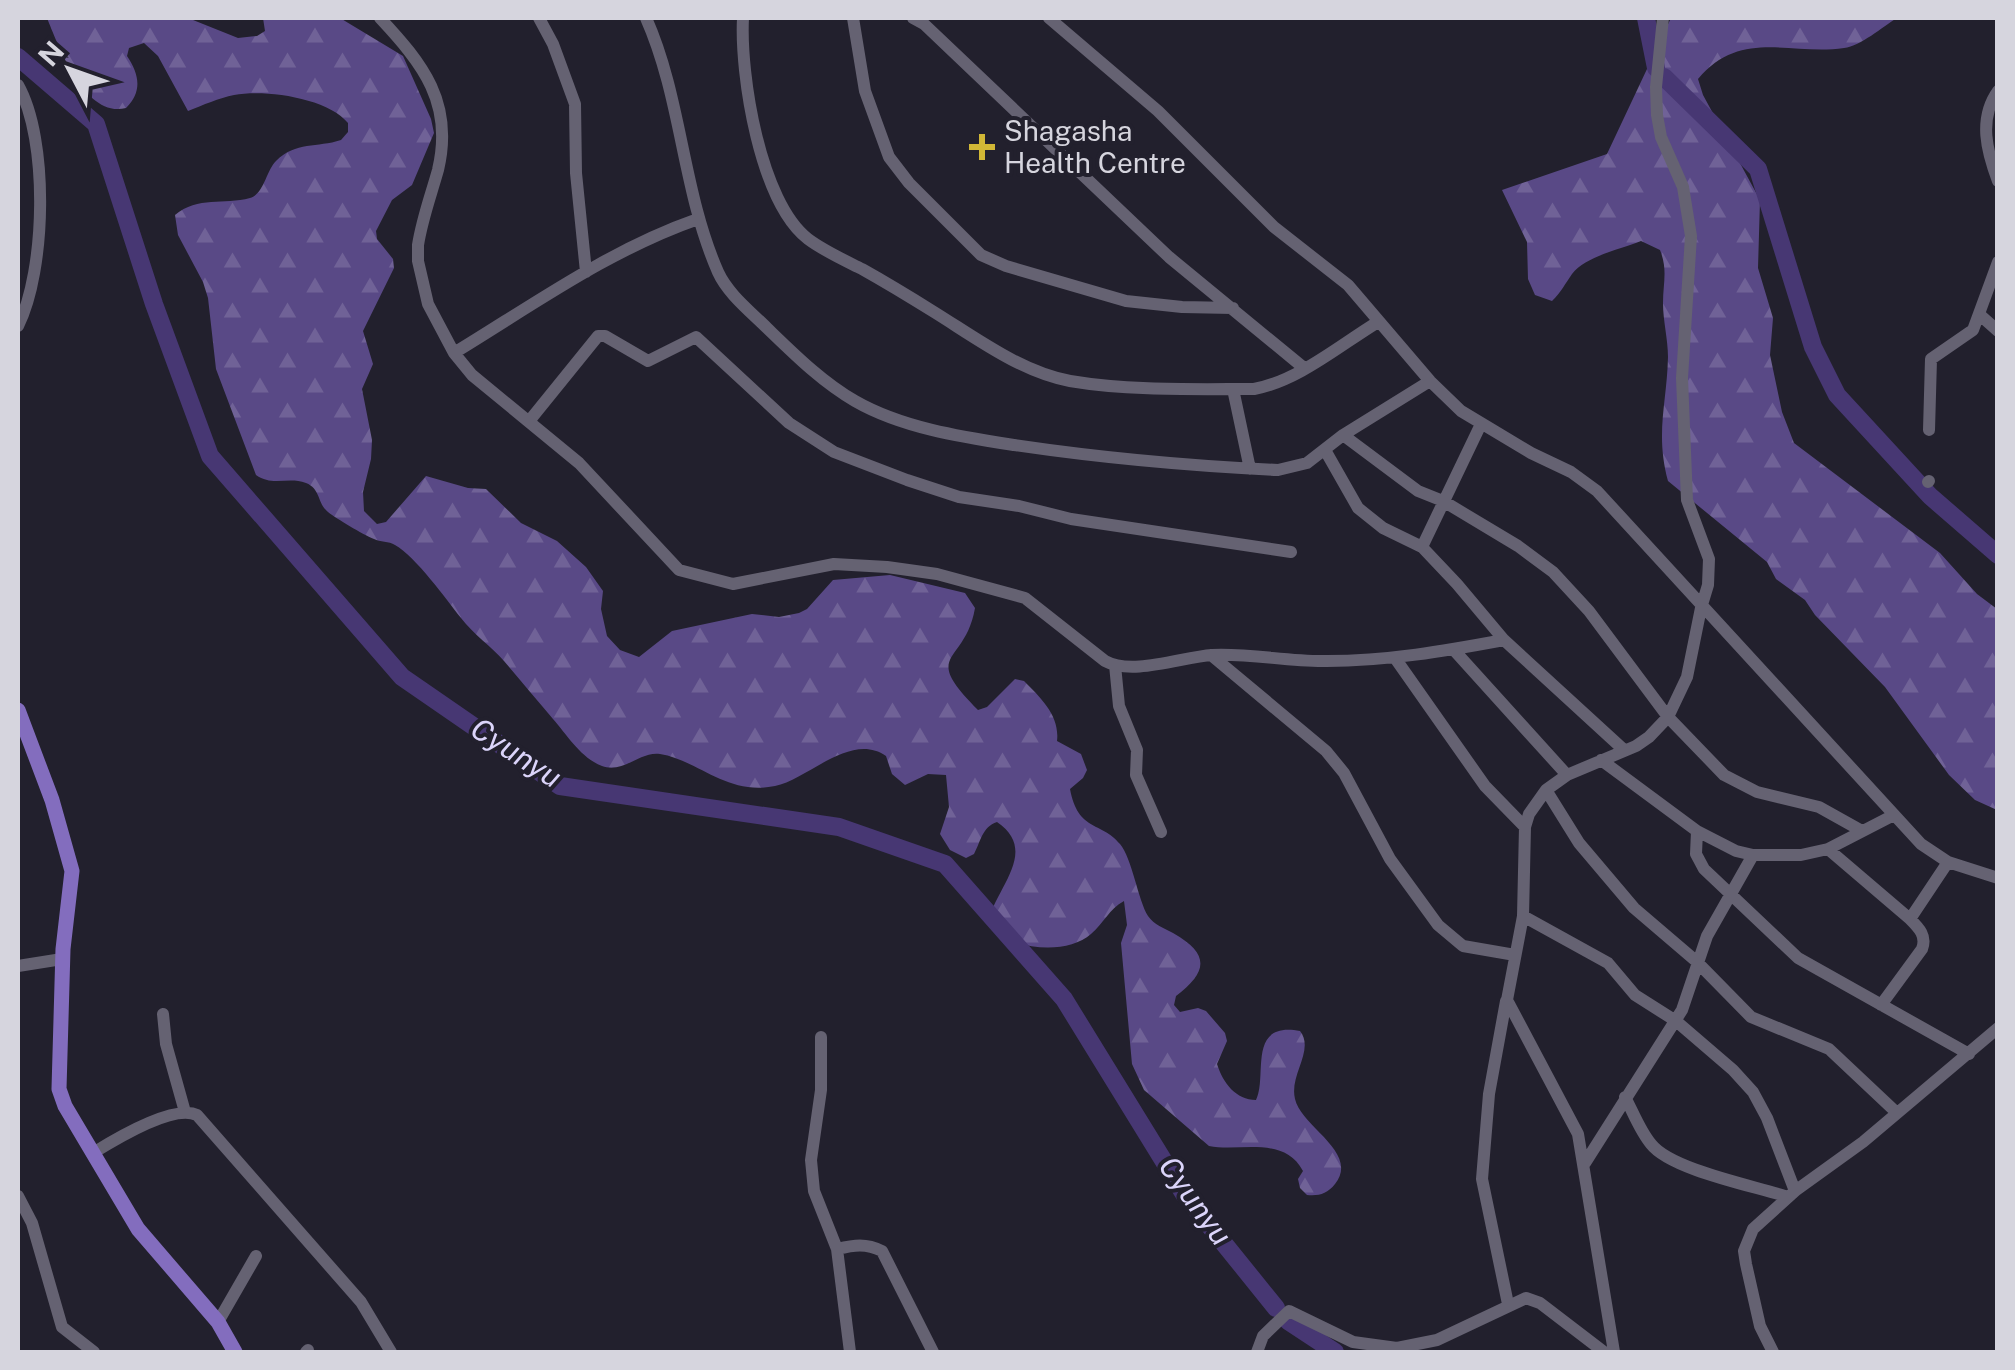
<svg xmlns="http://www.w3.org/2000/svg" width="2015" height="1370" viewBox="0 0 2015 1370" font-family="'Public Sans',sans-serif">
<defs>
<pattern id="forest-firs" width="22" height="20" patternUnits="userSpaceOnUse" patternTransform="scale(2.5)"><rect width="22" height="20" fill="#594986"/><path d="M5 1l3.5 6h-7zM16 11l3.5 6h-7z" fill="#706297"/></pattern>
</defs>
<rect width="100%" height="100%" fill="#22202d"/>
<path fill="url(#forest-firs)" d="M47,18H188L238,38L257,36L265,31L263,18H340L403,56L431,119L434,133L412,185L392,200L376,231L377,239L393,259L394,268L363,331L373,364L362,389L372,440L371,459L363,492L364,511L377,524L386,522L426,476L468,488L486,489L521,523L557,541L586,567L603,591L601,609L607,636L620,650L639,657L672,631L752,614L779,617L799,613L807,609L833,580L890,575L965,593L975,608C965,666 919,651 978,710L987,707L1015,679L1024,681C1041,698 1060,716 1057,741L1081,754L1087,770L1083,778L1070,789C1078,832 1101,821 1120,844C1132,858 1138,900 1148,916C1154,925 1164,928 1173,933C1212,955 1206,973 1176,996L1174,1005L1180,1012L1198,1008L1206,1011L1225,1033L1227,1041L1217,1064C1223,1083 1236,1100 1256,1100C1268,1077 1246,1021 1300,1031C1315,1050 1289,1075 1295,1099C1301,1127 1360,1152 1335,1184C1327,1194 1319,1196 1307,1195L1300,1188L1298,1179L1303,1171C1284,1135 1240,1152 1209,1146L1144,1090L1132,1064L1121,943L1127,925L1124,901C1109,909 1104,923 1091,934C1066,956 1009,950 988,924C993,890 1041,852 997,822C982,827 981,841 974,854L966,858L950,850L940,834L949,807L946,775L928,774L905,785L892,774L886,756C851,731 807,780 775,786C727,796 698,760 660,754C640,751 623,774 602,766C581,758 567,735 553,719C537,700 520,680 504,661C491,646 473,634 461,618C446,599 416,557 395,545C389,541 380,542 374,539C362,534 337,519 328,512C317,503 321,489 306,483C288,476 273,487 256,475L216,369L208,298L203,282L178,235L175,215C198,196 224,205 250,198C264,194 266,171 276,161C296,141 317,148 341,140L348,132V123C328,98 265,89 234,95C219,98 203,105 188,111L158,56L144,43L129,48L127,56C139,74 143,91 126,108C85,119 58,45 47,18Z
M1671,18H1897C1882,27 1861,46 1844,48C1791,56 1741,28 1698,79L1703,95L1760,200L1758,268L1773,318L1770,355L1782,412L1794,443L1940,553L1977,594L1997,609V810L1975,800L1949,775L1885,687L1815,615L1805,600L1776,579L1767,562L1668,481C1655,433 1667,403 1668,357C1668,339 1663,321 1663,303C1663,283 1668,270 1660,250L1641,241C1621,249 1586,256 1572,274C1565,284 1561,292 1552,301L1535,295L1528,279L1527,242L1502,190L1607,154Z"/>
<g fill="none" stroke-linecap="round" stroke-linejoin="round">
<path stroke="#473773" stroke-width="18" d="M1646,18L1656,68
M18,57L96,124L154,304L210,456L402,677L560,786L839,827L945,864L1064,999L1184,1194L1276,1308
M1664,77L1758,169L1813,347L1837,395L1930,496L1998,555
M1288,1321L1335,1352"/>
<path stroke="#656272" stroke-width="12" d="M380,18C423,64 454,103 438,170C431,195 422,219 418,245V261L428,304L454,353L472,375L579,463L679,570L733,584L834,564L887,567L937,574L1025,598L1105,661C1132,676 1182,657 1212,655C1250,653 1289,662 1327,661C1387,661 1445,651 1504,640
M539,18L553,44L575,104L576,173L586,272
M646,18C682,99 682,190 718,272C728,294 750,311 767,328C794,354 822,382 855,401C902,428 962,437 1014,445C1102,458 1190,466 1278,470L1307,463L1343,435L1430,381
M743,18C740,75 760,202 808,239C824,251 844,260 862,269C887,283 910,297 934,312C976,338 1021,372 1070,381C1129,391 1194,389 1254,389C1298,381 1340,345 1378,322
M853,18L865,91L889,157L909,183L981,255L1006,266L1126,301L1182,307L1233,308
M913,18L924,24L1169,257L1304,368
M1049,18L1158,111L1274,227L1348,285L1430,381L1461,411L1531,453L1571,472L1597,491L1921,844L1948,862L1998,878
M18,85C49,140 46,270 18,326
M1998,91C1978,119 1987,152 1998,181
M1980,315L1998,331
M454,353C533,305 609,250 698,219
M1233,389L1250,469
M530,420L598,336H605L648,361L696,337L789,423L834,452L907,480L959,497L1019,506L1071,519L1291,552
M1929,430L1931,359L1973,330L1998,262
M1343,435L1418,491L1443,501L1518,546L1553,572L1589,611L1668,717L1724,775L1757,792L1819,807L1862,831
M1325,450L1358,508L1383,528L1422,547L1457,584L1504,640L1624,750
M1928,482L1929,481
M1422,547L1481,424
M1453,649L1567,775
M1211,655L1326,751L1344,773L1390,859L1438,925L1463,946L1515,955
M1395,658L1485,786L1525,827
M1115,665L1119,706L1137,750L1136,775L1161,832
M1601,760L1697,831L1736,851L1753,855H1801L1828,849L1892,816
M1546,790L1579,843L1634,908L1696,961L1751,1017L1829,1049L1897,1113
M1697,831L1696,854L1704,869L1798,958L1969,1054
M1828,849L1910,919C1919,928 1927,936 1922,949L1881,1005
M1523,916L1608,963L1635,995L1676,1021L1733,1070L1753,1092L1767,1118L1795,1191
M1910,919L1948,862
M18,966L62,959
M1506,1001L1489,1094L1482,1179L1508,1304
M163,1014L166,1044L185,1112
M821,1037V1090L811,1160L814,1191L837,1249
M1625,1097C1633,1112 1640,1131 1651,1144C1671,1170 1755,1186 1788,1197
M93,1153C114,1140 173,1104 197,1115L361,1302L391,1352
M1585,1163L1682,1010L1707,936L1753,855
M18,1196L32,1223L62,1327L94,1352
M218,1322L256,1256
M306,1352L308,1350
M850,1352L837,1249C854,1245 866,1243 882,1251L933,1352
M1257,1352L1263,1336L1289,1311L1353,1342L1397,1348L1437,1340L1526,1298L1540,1303L1604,1352
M1614,1352L1578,1134L1507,1000L1523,916L1525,827L1529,814L1546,790L1567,775L1636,746L1649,737L1668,717L1687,677L1701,608L1708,585L1709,559L1687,500L1682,378L1691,236L1683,187L1661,137L1657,115L1656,87L1663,18
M1773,1352L1760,1326L1746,1264L1744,1251L1753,1229L1795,1191L1863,1142L1998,1028"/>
<path stroke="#836dbe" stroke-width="15" d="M18,710L52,800L72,871L63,949L59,1089L65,1106L138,1229L218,1322L235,1352"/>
</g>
<path fill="#d1b736" stroke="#22202d" stroke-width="4" d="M977 132h10v10h10v10h-10v10h-10v-10h-10v-10h10z"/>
<g text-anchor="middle" stroke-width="8" stroke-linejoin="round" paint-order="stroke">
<g font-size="28" fill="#d6d5de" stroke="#22202d" text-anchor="start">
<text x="1004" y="141">Shagasha<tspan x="1004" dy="32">Health Centre</tspan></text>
</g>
<g font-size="30" font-style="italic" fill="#dbd4fa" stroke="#22202d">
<text transform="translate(516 753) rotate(33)" y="10">Cyunyu</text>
<text transform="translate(1195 1201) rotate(54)" y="10">Cyunyu</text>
</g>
</g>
<rect width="2015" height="1370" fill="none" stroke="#d6d5de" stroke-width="40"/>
<g transform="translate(70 70) rotate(311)" stroke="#22202d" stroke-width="8" paint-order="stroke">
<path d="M0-8L18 38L0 25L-18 38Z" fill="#d6d5de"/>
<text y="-15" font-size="28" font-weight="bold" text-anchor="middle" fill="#d6d5de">N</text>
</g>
</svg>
